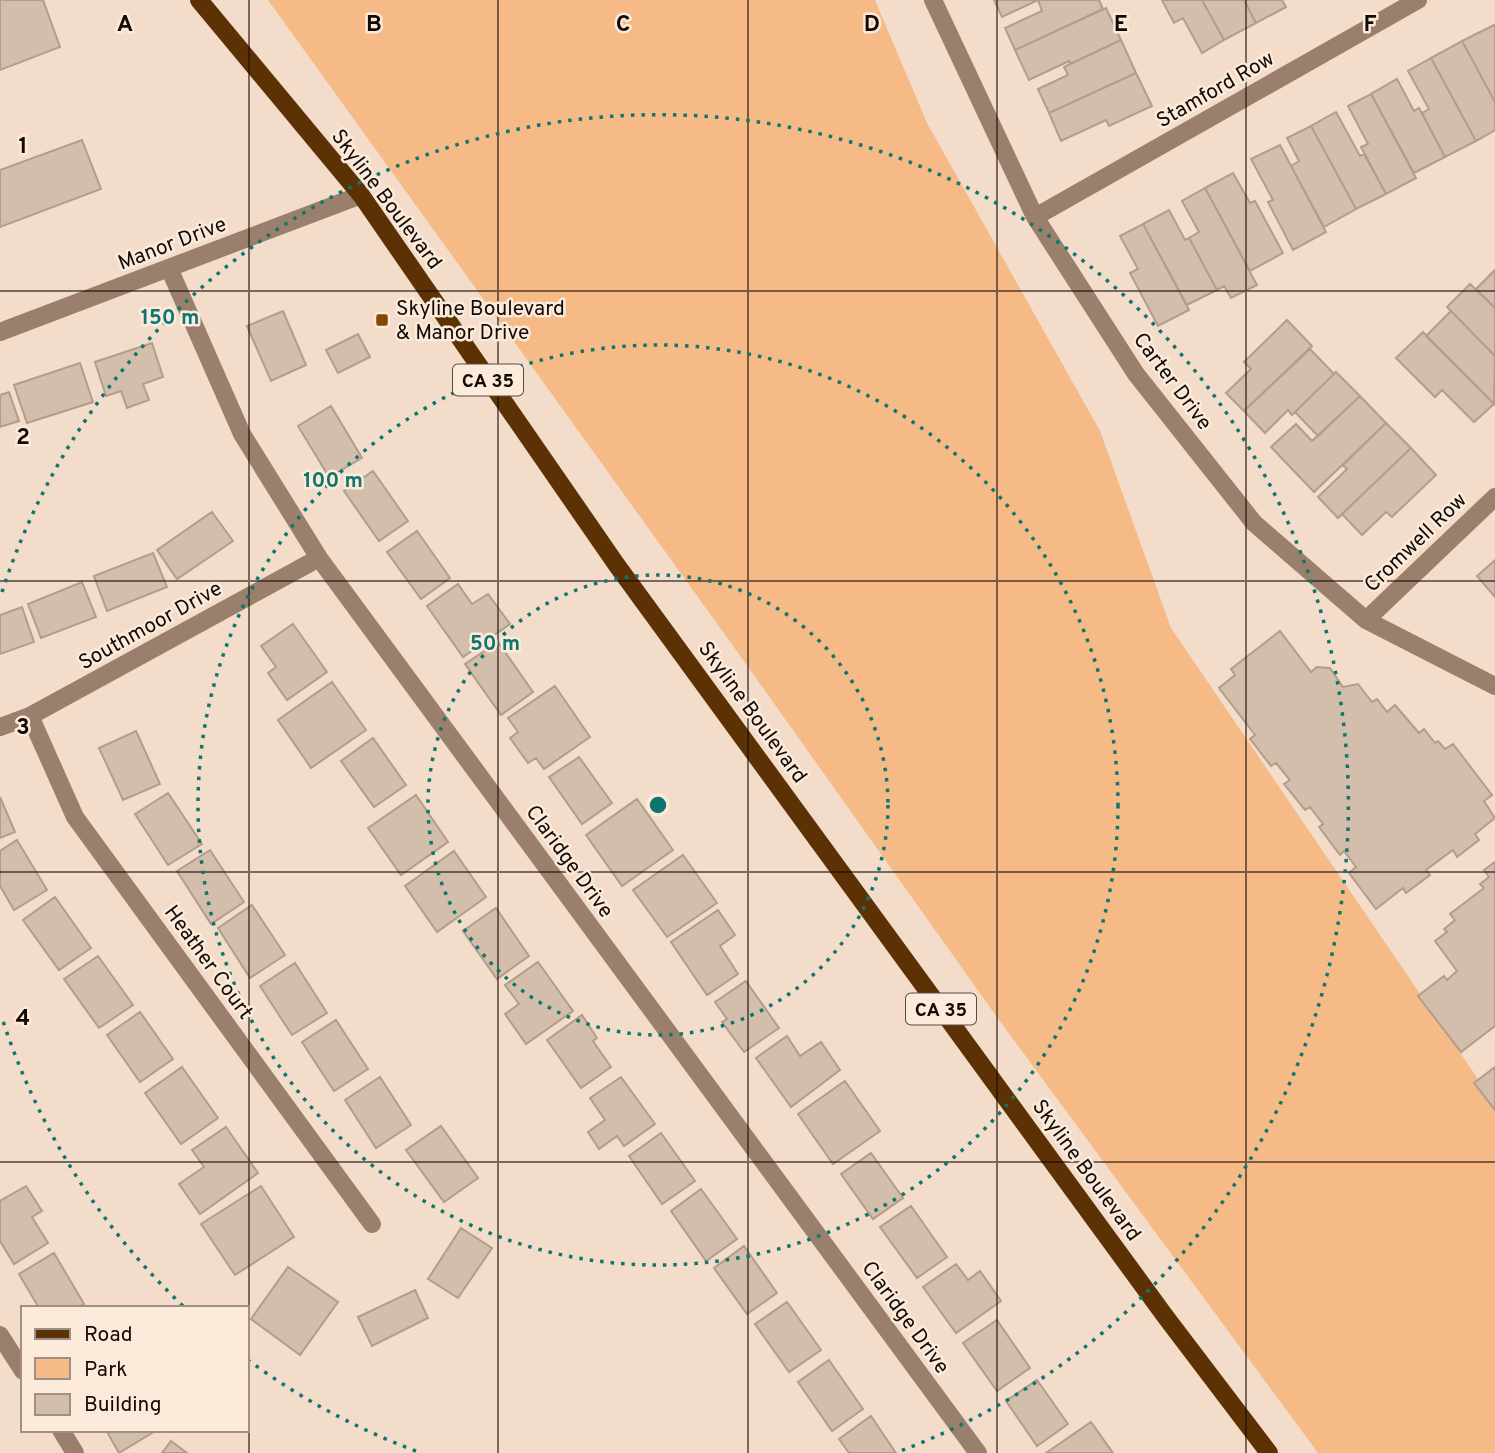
<svg xmlns="http://www.w3.org/2000/svg" width="1495" height="1453" viewBox="0 0 1495 1453" font-family="Overpass,sans-serif">
<rect width="100%" height="100%" fill="#f3dcc9"/>
<path fill="#f6ba87" d="M268,0H875L927,123L1100,431L1171,628L1495,1104V1453H1318L999,1020L731,643Z"/>
<path fill="#d3bdab" stroke="#b29d8b" stroke-width="2" d="M0,0H43L60,47L0,70Z
M994,0H1038L1002,17Z
M1099,0L1103,9L1015,50L1005,28L1042,11L1038,0Z
M1162,0H1202L1224,40L1202,53L1183,18L1174,23Z
M1202,0H1244L1256,23L1224,40Z
M1244,0H1282L1286,7L1256,23Z
M1106,8L1121,40L1070,64L1069,61L1029,80L1015,50Z
M1494,25L1495,26V102L1462,41Z
M1121,40L1136,73L1049,113L1038,89L1068,75L1064,67Z
M1462,41L1495,102V130L1476,141L1431,58Z
M1431,58L1476,141L1445,157L1422,113L1429,109L1408,71Z
M1136,73L1152,106L1109,126L1106,120L1061,141L1049,113Z
M1397,79L1414,111L1419,108L1445,157L1414,173L1371,94Z
M1371,94L1416,178L1386,194L1361,147L1368,144L1348,106Z
M1336,112L1360,156L1364,154L1386,194L1356,209L1311,126Z
M1311,126L1356,209L1324,227L1291,166L1299,161L1287,138Z
M82,140L101,189L0,227V170Z
M1280,145L1326,232L1293,250L1268,202L1273,200L1251,159Z
M1233,173L1250,203L1255,201L1283,253L1250,271L1205,188Z
M1205,188L1257,285L1231,298L1224,286L1217,290L1189,238L1199,232L1182,201Z
M1169,210L1185,240L1189,238L1217,290L1187,305L1143,224Z
M1143,224L1189,310L1158,326L1130,273L1138,269L1120,236Z
M1495,270V308L1476,289Z
M1470,284L1495,308V356L1447,307Z
M283,311L306,365L271,381L247,326Z
M1451,311L1495,356L1494,404L1426,336Z
M1287,320L1312,346L1244,411L1226,393L1251,369L1244,362Z
M1423,332L1494,404L1474,422L1442,390L1435,397L1396,358Z
M358,334L370,357L338,373L326,350Z
M152,343L163,377L143,384L149,400L127,408L121,391L106,396L95,362Z
M1310,349L1334,374L1292,415L1288,410L1265,433L1244,411Z
M80,363L93,402L27,423L14,385Z
M1336,372L1360,396L1318,436L1295,412Z
M9,392L19,421L0,427V395Z
M1360,396L1386,423L1314,492L1271,447L1296,424L1312,441Z
M331,406L362,458L329,477L298,426Z
M1386,423L1411,448L1338,518L1318,497L1347,469L1343,465Z
M1411,448L1436,475L1392,517L1386,512L1362,535L1342,514Z
M373,471L408,521L379,541L344,491Z
M212,512L233,541L177,579L157,550Z
M417,531L450,578L421,599L387,552Z
M153,553L167,587L107,611L94,576Z
M1495,560V597L1477,576Z
M82,582L96,617L41,638L28,604Z
M458,584L472,604L488,594L510,624L463,657L427,606Z
M22,607L34,642L0,654V615Z
M293,624L327,672L287,700L268,673L276,667L261,646Z
M1280,631L1311,672L1317,667L1330,668L1343,687L1358,684L1372,702L1377,699L1387,712L1395,705L1419,733L1424,729L1435,743L1438,741L1445,749L1453,744L1492,795L1484,801L1495,818L1475,834L1479,840L1457,857L1453,850L1426,870L1430,875L1406,893L1403,888L1376,909L1349,873L1356,867L1344,851L1340,855L1319,827L1323,824L1310,807L1305,810L1284,784L1290,780L1276,763L1271,766L1250,739L1255,735L1219,688L1235,675L1231,669Z
M498,642L533,692L501,715L465,664Z
M332,682L366,730L311,768L278,720Z
M555,686L590,737L544,769L536,758L528,763L510,738L518,732L508,718Z
M136,731L160,784L123,800L99,748Z
M373,738L406,785L374,807L341,761Z
M579,757L612,803L582,824L549,777Z
M168,793L202,844L168,865L135,814Z
M416,795L448,842L401,875L368,828Z
M0,797L15,832L0,838Z
M637,799L673,850L622,886L586,835Z
M17,840L47,890L14,910L0,886V851Z
M210,850L244,902L211,924L177,871Z
M454,851L486,897L437,932L405,886Z
M683,855L717,903L667,937L633,890Z
M1495,862V1026L1461,1052L1418,996L1444,976L1447,980L1457,971L1435,941L1447,932L1444,929L1455,920L1450,914L1484,888L1480,884L1489,877L1484,870Z
M55,897L91,948L59,970L23,920Z
M252,905L285,955L250,978L218,928Z
M496,908L529,956L497,979L463,931Z
M718,910L735,935L720,946L738,974L707,995L671,942Z
M98,956L133,1005L99,1028L64,979Z
M538,962L573,1011L526,1044L505,1014L519,1004L505,985Z
M295,963L327,1013L292,1035L260,986Z
M746,981L779,1028L744,1052L722,1022L727,1019L715,1002Z
M140,1012L173,1059L140,1082L107,1035Z
M582,1015L597,1038L593,1041L611,1067L581,1088L547,1040Z
M336,1020L368,1069L334,1091L302,1042Z
M787,1036L800,1056L821,1042L840,1070L791,1107L756,1058Z
M182,1067L218,1118L181,1144L145,1093Z
M1495,1067V1110L1474,1083Z
M380,1077L411,1125L376,1148L345,1100Z
M621,1077L655,1124L624,1146L617,1136L599,1149L588,1132L605,1120L590,1098Z
M845,1081L880,1131L833,1164L798,1114Z
M441,1126L478,1178L444,1202L406,1150Z
M226,1127L258,1173L200,1214L179,1184L204,1167L192,1150Z
M661,1133L695,1181L662,1204L629,1156Z
M871,1153L903,1198L873,1219L841,1174Z
M26,1186L42,1211L32,1217L48,1243L14,1264L0,1241V1201Z
M261,1186L294,1237L235,1275L201,1224Z
M701,1189L737,1239L706,1261L671,1211Z
M911,1206L947,1257L917,1278L880,1227Z
M461,1228L492,1248L458,1298L428,1279Z
M744,1246L777,1293L747,1314L714,1268Z
M54,1253L84,1304L77,1308H39L19,1274Z
M956,1264L968,1280L980,1271L1001,1301L956,1333L923,1287Z
M288,1267L338,1302L300,1355L251,1319Z
M415,1290L428,1318L372,1346L358,1317Z
M787,1302L821,1350L789,1372L755,1324Z
M997,1320L1030,1368L997,1391L963,1343Z
M829,1360L863,1409L832,1431L798,1382Z
M1037,1380L1068,1424L1037,1446L1006,1401Z
M871,1416L896,1453H849L839,1439Z
M1091,1422L1113,1453H1046Z
M106,1430H157L119,1453Z
M171,1441L187,1453H162Z"/>
<g fill="none" stroke-linecap="round" stroke-linejoin="round">
<path stroke="#9a806c" stroke-width="18" d="M933,0L1035,217L1136,374L1254,523L1366,620L1495,686
M1035,217L1418,0
M169,268L242,434L319,558L978,1453
M0,332L361,195
M1366,620L1495,497
M30,716L75,817L372,1224
M0,727L30,716L319,558
M0,1335L23,1371
M61,1430L75,1453"/>
<path stroke="#5c3204" stroke-width="18" d="M199,0L361,195L616,564L1165,1316L1269,1453"/>
</g>
<path fill="none" stroke="#120a05" stroke-width="2" stroke-opacity="0.55" d="M249,0V1453M498,0V1453M748,0V1453M997,0V1453M1246,0V1453M0,291H1495M0,581H1495M0,872H1495M0,1162H1495"/>
<g fill="none" stroke="#0f766e" stroke-width="3.5" stroke-dasharray="3.5 7">
<circle cx="658" cy="805" r="230"/>
<circle cx="658" cy="805" r="460"/>
<path d="M416 1451A690 690 0 0 1 248 1360M183 1306A690 690 0 0 1 2 1018M2 592A690 690 0 1 1 900 1451"/>
</g>
<rect fill="#834800" stroke="#fceadb" stroke-width="2.5" x="375" y="313" width="14" height="14" rx="3.5"/>
<g text-anchor="middle" stroke-width="5" stroke-linejoin="round" paint-order="stroke">
<g fill="#fceadb" stroke="#584d45" stroke-width="2">
<rect x="453" y="364.5" width="70" height="31" rx="5"/>
<rect x="906" y="993.5" width="70" height="31" rx="5"/>
</g>
<g font-size="19" font-weight="bold" fill="#120a05">
<text x="488" y="387">CA 35</text>
<text x="941" y="1016">CA 35</text>
</g>
<g font-size="21" fill="#120a05" stroke="#fceadb">
<text transform="translate(1215 89) rotate(-30)" y="7">Stamford Row</text>
<text transform="translate(387 199) rotate(53)" y="7">Skyline Boulevard</text>
<text transform="translate(172 243) rotate(-21)" y="7">Manor Drive</text>
<text transform="translate(1173 381) rotate(53)" y="7">Carter Drive</text>
<text transform="translate(1415 542) rotate(-44)" y="7">Cromwell Row</text>
<text transform="translate(150 625) rotate(-29)" y="7">Southmoor Drive</text>
<text transform="translate(753 712) rotate(54)" y="7">Skyline Boulevard</text>
<text transform="translate(570 861) rotate(54)" y="7">Claridge Drive</text>
<text transform="translate(209 962) rotate(54)" y="7">Heather Court</text>
<text transform="translate(1087 1170) rotate(54)" y="7">Skyline Boulevard</text>
<text transform="translate(906 1317) rotate(54)" y="7">Claridge Drive</text>
</g>
<g font-size="21" fill="#120a05" stroke="#fceadb" text-anchor="start">
<text x="396" y="315">Skyline Boulevard<tspan x="396" dy="24">&amp; Manor Drive</tspan></text>
</g>
</g>
<g font-size="23" text-anchor="middle" font-weight="bold" fill="#120a05" stroke="#fceadb" stroke-width="5" stroke-linejoin="round" paint-order="stroke">
<text x="125" y="31">A</text>
<text x="374" y="31">B</text>
<text x="623" y="31">C</text>
<text x="872" y="31">D</text>
<text x="1121" y="31">E</text>
<text x="1370" y="31">F</text>
<text x="23" y="153">1</text>
<text x="23" y="444">2</text>
<text x="23" y="734">3</text>
<text x="23" y="1025">4</text>
</g>
<circle cx="658" cy="805" r="10" fill="#0f766e" stroke="#fceadb" stroke-width="3.5"/>
<g font-size="21" text-anchor="middle" font-weight="bold" fill="#0f766e" stroke="#fceadb" stroke-width="5" stroke-linejoin="round" paint-order="stroke">
<text x="170" y="324">150 m</text>
<text x="333" y="487">100 m</text>
<text x="495" y="650">50 m</text>
</g>
<rect x="21" y="1306" width="228" height="126" fill="#fceadb" stroke="#9e9085" stroke-width="2"/>
<rect x="35" y="1329" width="35" height="10" fill="#5c3204" stroke="#9e9085" stroke-width="2"/>
<text x="84" y="1341" font-size="21" fill="#120a05">Road</text>
<rect x="35" y="1358" width="35" height="21" fill="#f6ba87" stroke="#9e9085" stroke-width="2"/>
<text x="84" y="1376" font-size="21" fill="#120a05">Park</text>
<rect x="35" y="1394" width="35" height="21" fill="#d3bdab" stroke="#9e9085" stroke-width="2"/>
<text x="84" y="1411" font-size="21" fill="#120a05">Building</text>
</svg>
